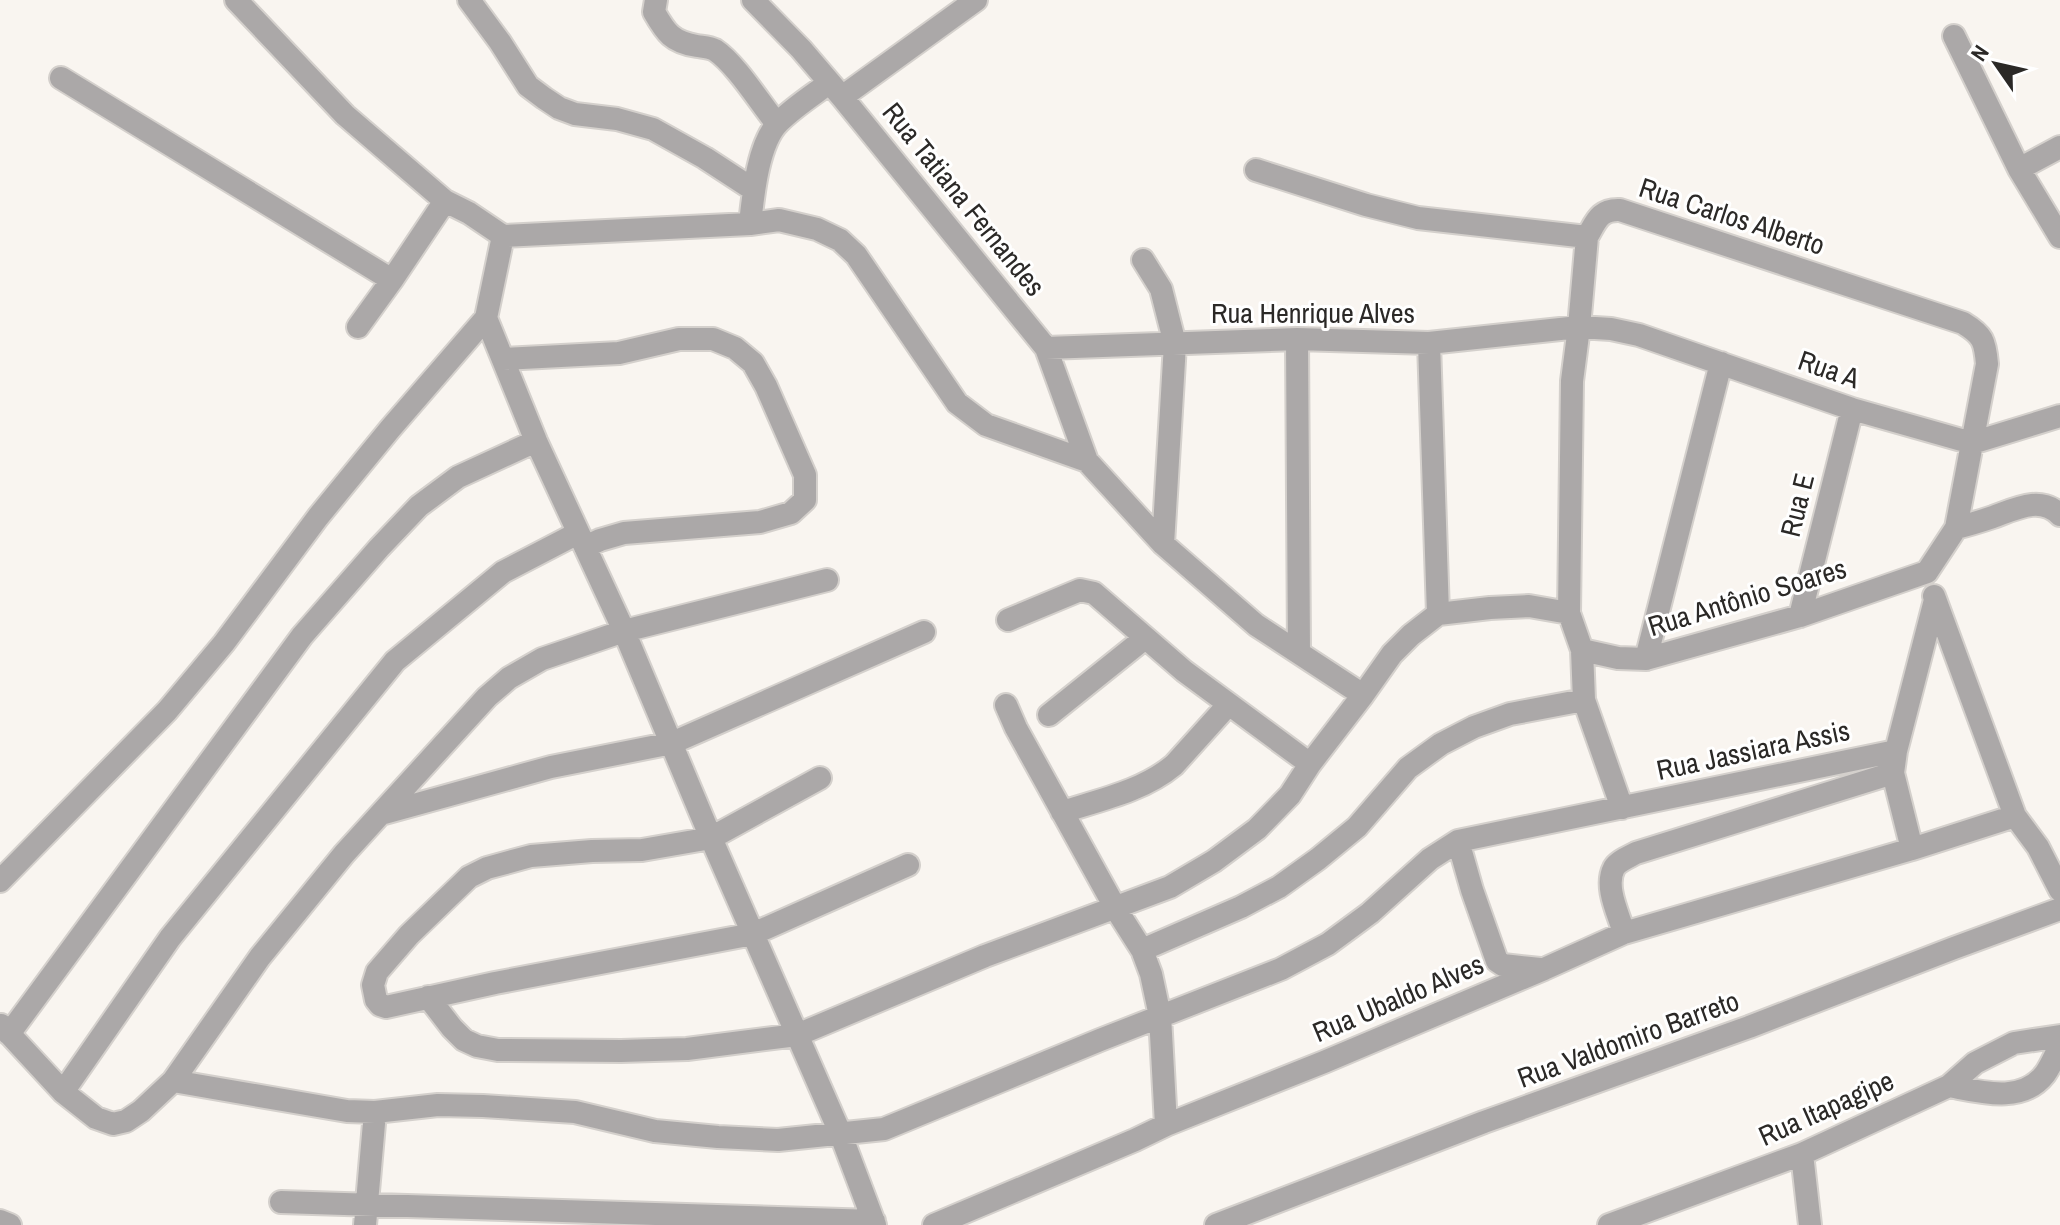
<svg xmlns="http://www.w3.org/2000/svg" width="2060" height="1225" viewBox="0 0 2060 1225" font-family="'Archivo Narrow',sans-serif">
<rect width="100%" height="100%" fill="#f9f5f0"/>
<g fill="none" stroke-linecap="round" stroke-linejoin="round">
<defs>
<path id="street" d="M236,0L345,115L445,201L469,213L503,236L750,224L779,220L817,229L840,240L856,255L957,403L986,425L1087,461
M469,0L500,42L528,86L544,98L559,108L575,114L617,119L653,129L705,158L754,190
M656,0L654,12C666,33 672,42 697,46C703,47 709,47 715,50C736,64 760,103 777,124
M753,0L801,49L842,97L1046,348L1087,461L1163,544L1256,625L1363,695L1392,654L1411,635L1438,614L1490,608L1529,606L1569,613
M1954,36L2019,169L2060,237
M61,78L392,280
M842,97L976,0
M2019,169L2060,147
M1256,170L1366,205L1418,218L1587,237C1596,222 1599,209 1620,210L1963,323C1983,335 1985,341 1987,364L1956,528L1927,572
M750,224C753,196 758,142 779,122C794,107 813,95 829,83
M503,236L486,318L536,441L624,631L711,838L841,1135L875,1225
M1587,237L1579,327L1572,381L1569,613L1582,650L1584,700L1622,808
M1143,260L1161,289L1175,344L1163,544
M358,327L392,280L445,201
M1297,339L1299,653
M1429,343L1438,614
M1046,348L1297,339L1429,343L1579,327L1611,329L1639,335L1852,409L1972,443L2060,416
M503,359L619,353L679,339H713L735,348L753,363L766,386L805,475V500L791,513L760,522L624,533L600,540L585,547
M1956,528C1968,525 1981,521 1993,517C2015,509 2041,495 2060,515
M827,580L624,631L542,659L509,678L487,697L344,854L260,957L173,1081L347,1111L375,1112L438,1105L483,1106L575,1112L655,1131L718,1137L778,1140L884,1129L1100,1040L1281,969L1328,944L1370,913L1430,859L1458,841L1896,751
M1934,596L2015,816L2038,847L2060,890
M1800,616L1852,409
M1008,620L1080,590L1094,593L1184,671L1310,764
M1582,650L1618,658L1646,659L1800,616L1927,572
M1646,659L1721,363
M1006,705L1016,728L1116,909L1142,950L1151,974L1160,1016L1166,1125
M1049,715L1145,638
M820,778L711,838L642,850L592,851L531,856L487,868L469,877L409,935L377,972L373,985L376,1000L380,1005L386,1007L495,983L753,934L908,865
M1062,812C1100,800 1143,791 1174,765L1228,705
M381,814L551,767L672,743L924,632
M1458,841L1472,890L1497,961L1503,965L1540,969
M1912,849L2015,816
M0,881L167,711L224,643L318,517L390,429L486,318
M1624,933C1619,915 1604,887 1614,868C1618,861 1629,857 1636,853L1893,773
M1142,950L1241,907L1279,887L1318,859L1357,827L1408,768L1441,744L1474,727L1510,714L1584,700
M428,997L452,1028L464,1040L477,1046L498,1050L621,1051L687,1049L797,1035L985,956L1170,887L1214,861L1257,829L1290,795L1310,764L1363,695
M1,1025L63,1092L96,1118L113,1124L126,1121L141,1111L173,1081
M9,1034L302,636L379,548L419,506L458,477L536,441
M1949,1086C1981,1092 2022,1104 2045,1074C2051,1066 2055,1055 2060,1046
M63,1092L170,938L395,661L503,572L578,533
M1802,1154L1810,1225
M281,1202L874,1221
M0,1221L10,1225
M365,1225L375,1112
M934,1225L1135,1140L1166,1125L1324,1062L1544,969L1624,933L1912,849L1893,773L1896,751L1935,600
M1216,1225L1484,1122L1749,1027L1954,948L2060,909
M1609,1225L1802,1154L1949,1086L1975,1063L2014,1043L2060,1036"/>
</defs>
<use href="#street" stroke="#d4d0cc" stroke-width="26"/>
<use href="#street" stroke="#aba8a8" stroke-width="22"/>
</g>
<g text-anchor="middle" stroke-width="6" stroke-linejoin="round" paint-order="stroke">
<g font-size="28" fill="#2b2927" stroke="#fff">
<text transform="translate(964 199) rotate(51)" y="10">Rua Tatiana Fernandes</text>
<text transform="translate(1732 216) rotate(18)" y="10">Rua Carlos Alberto</text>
<text x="1313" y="323">Rua Henrique Alves</text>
<text transform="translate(1829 369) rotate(19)" y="10">Rua A</text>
<text transform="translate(1797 505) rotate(-76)" y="10">Rua E</text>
<text transform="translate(1747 597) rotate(-17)" y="10">Rua Antônio Soares</text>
<text transform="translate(1753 750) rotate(-12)" y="10">Rua Jassiara Assis</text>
<text transform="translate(1398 998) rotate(-23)" y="10">Rua Ubaldo Alves</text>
<text transform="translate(1628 1039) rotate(-20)" y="10">Rua Valdomiro Barreto</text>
<text transform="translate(1826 1108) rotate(-24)" y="10">Rua Itapagipe</text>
</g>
</g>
<g transform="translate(1996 64) rotate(304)" stroke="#ffffff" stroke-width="6" paint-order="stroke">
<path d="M0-6L14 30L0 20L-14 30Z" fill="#2b2927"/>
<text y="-12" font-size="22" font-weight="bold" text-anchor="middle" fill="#2b2927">N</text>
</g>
</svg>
